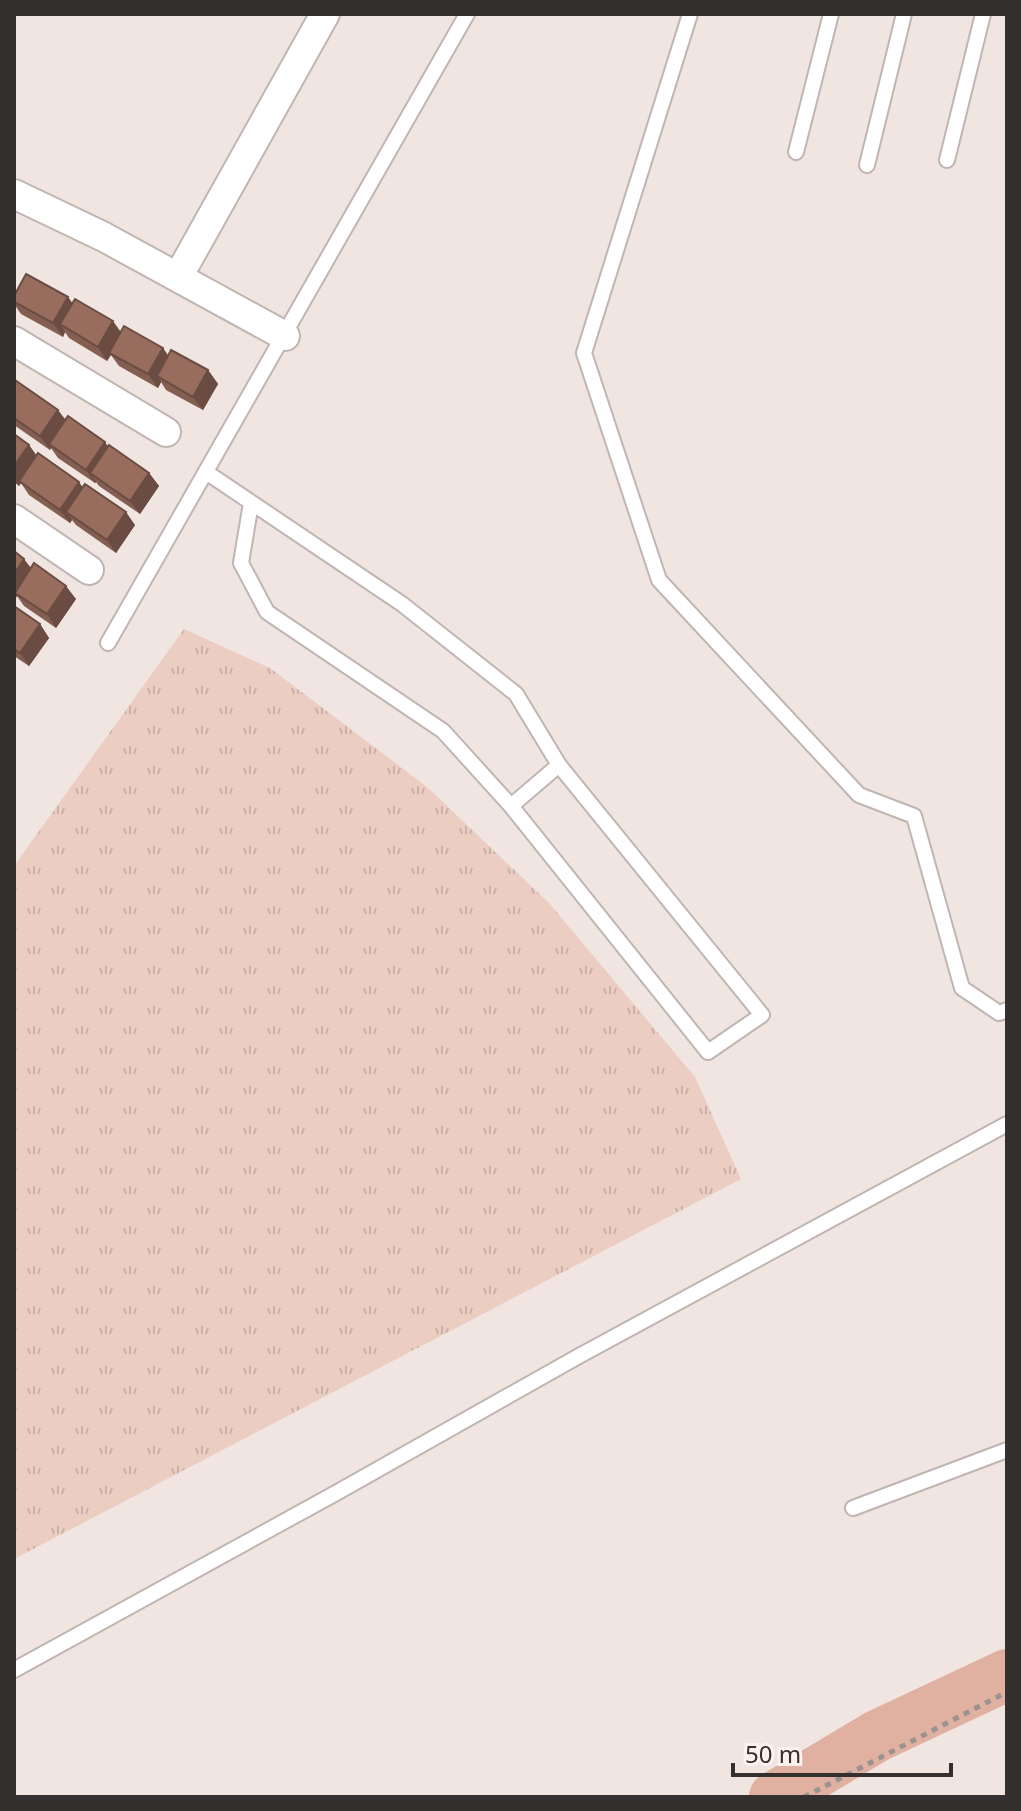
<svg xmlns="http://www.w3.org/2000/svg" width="1021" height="1811" viewBox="0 0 1021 1811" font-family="'Noto Sans',sans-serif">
<defs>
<pattern id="grass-tufts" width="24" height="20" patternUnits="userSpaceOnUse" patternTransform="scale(2)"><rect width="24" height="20" fill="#eccdc2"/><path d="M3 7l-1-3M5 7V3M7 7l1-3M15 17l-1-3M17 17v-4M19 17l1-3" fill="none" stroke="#cbb0a7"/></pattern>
</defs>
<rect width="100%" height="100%" fill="#f0e5e1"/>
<path fill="url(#grass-tufts)" d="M184,629L270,668L427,787L549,903L695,1077L741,1179L14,1559V866Z"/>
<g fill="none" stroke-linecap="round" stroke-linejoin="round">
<path stroke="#e0b0a0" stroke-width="52" d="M775,1797L877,1736L1007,1675"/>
<defs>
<path id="service" d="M690,14L584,353L659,580L859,795L914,816L962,988L999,1013L1007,1010
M796,152L831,14
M947,160L983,14
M867,165L904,14
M206,472L402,604L516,694L559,765L762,1015L708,1052L511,806L443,731L267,612L241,563L251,503
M108,643L467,14
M511,806L559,765
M853,1508L1007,1450
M14,1670L336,1493L579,1356L1007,1124"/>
<path id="minor" d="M14,194L104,237L285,336
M178,277L325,14
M14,341L166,432
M14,519L89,570"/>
</defs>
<use href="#service" stroke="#c0b5b2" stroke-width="18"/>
<use href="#minor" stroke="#c0b5b2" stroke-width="32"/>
<path stroke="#9a9290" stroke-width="5" stroke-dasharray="6 6" stroke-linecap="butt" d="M804,1797L1007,1692"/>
<use href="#service" stroke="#fff" stroke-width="14"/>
<use href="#minor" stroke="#fff" stroke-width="28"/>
</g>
<path fill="#835e51" d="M14,296L68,297L72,303L121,332L168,356L208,370L218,384L203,410L166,390L161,382L158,388L119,366L111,355L107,361L69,338L65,332L63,337L21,314L14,304Z
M14,381L65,420L149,473L159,486L140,514L99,486L96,482L95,483L58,458L51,448L50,450L14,425Z
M14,434L29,445L37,456L83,487L135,525L116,553L76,525L72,520L70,523L29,495L21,483L19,486L14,482Z
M14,551L31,568L76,599L56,628L24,606L17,596L14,601Z
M14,606L40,624L49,638L29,666L14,656Z"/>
<path fill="#6a4c42" d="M68,297L77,310L60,324L65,332L63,337L53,323Z
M113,321L123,335L107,361L98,347Z
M163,348L172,361L157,376L161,382L158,388L148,374Z
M208,370L218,384L203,410L193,397Z
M58,410L68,423L49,444L51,448L50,450L40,436Z
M105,442L114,456L90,473L96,482L95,483L86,470Z
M29,445L38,458L19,486L14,479V466Z
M149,473L159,486L140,514L130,501Z
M79,482L88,495L66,512L72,520L70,523L60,510Z
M126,512L135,525L116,553L107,540Z
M24,559L34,572L15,593L17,596L14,601V574Z
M66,586L76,599L56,628L47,614Z
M40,624L49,638L29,666L20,653Z"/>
<path fill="#986d5e" stroke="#6a4c42" stroke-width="2" d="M26,274L68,297L53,323L14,302V296Z
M75,299L113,321L98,347L60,324Z
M124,326L163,348L148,374L109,353Z
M171,350L208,370L193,397L157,376Z
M15,380L58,410L40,436L14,418V382Z
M68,416L105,442L86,470L49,444Z
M14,434L29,445L14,466Z
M109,445L149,473L130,501L90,473Z
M38,453L79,482L60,510L19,481Z
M85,484L126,512L107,540L66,512Z
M14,551L24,559L14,574Z
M34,563L66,586L47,614L15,593Z
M14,606L40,624L20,653L14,649Z"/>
<rect width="1021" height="1811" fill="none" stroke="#34302f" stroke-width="32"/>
<path d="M733 1763v12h218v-12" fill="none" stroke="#34302f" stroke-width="4"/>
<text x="745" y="1763" font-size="24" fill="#34302f" stroke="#fdf2ee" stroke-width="6" paint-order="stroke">50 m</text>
</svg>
